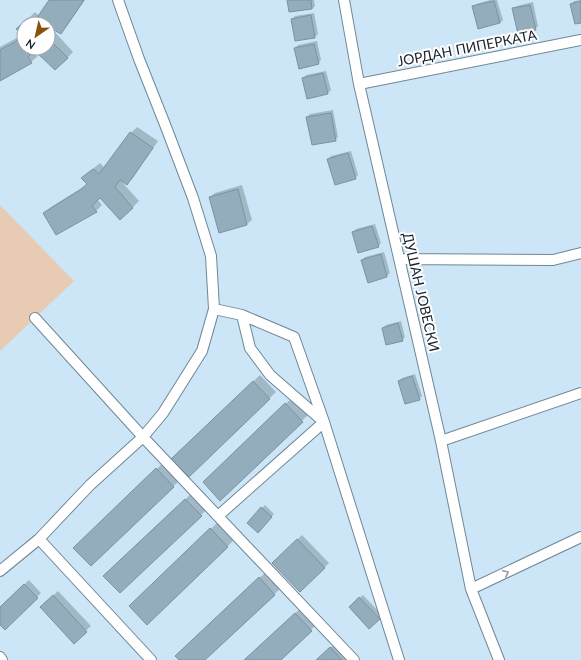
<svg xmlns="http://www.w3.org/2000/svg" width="581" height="660" viewBox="0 0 581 660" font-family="Lato,sans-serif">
<rect width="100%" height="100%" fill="#cce6f7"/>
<path fill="#e7cbb3" d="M0,205L74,281L0,351Z"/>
<path fill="#0003" d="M50,0H85L67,26L61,32L55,29L54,31L73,52L67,58L33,48H48V24H24V48H31L38,56L31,62L0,80V47L24,34L18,29L35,12L39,16Z
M288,0H314L315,6L312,9Z
M490,0H497L503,20L500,23L473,7L476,4Z
M581,0V22L571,4L574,1Z
M533,2L538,26L535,29L514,9L517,6Z
M314,13L318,34L315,37L296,40L292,19L295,16Z
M317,41L321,60L318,63L295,48L298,45Z
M326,71L331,90L328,93L308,98L303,78L306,75Z
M333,110L338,137L335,140L307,117L310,114Z
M137,127L158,141L133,178L127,184L121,181L139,201L133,207L120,218L100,196L97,199L102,205L96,211L45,213L51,207L88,184L82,178L100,163L105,168L131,133Z
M351,151L358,175L355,178L328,159L331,156Z
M242,185L252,220L247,224L210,197L215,193Z
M375,224L381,243L378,246L353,232L356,229Z
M384,252L390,273L387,276L368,282L362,260L365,257Z
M401,321L405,337L402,340L383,328L386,325Z
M415,374L422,396L419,399L399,381L402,378Z
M260,375L276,392L189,475L173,459Z
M292,398L308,415L220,499L210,476Z
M163,463L180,480L91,565L75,548Z
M192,493L207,509L201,515L111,569Z
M265,505L274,514L258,532L262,508Z
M217,523L234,540L147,623L131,606Z
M302,535L329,563L300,591L273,563Z
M266,572L281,588L204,660H181L183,650Z
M29,580L41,593L5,629L0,624V608Z
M58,591L91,626L74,642L41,607Z
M363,595L382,615L369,628L350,607Z
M302,607L317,624L279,660H245Z
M337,642L350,660H317Z"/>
<path fill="#94adbd" stroke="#7a93a2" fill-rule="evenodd" d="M49,0H84L61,34L54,30L48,38L68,58L55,70L35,51L28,57L32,63L0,81V50L15,42L23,34L16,29L28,18L34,22ZM24,24H48V48H24Z
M287,0H311L312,9L289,12Z
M494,1L500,23L478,29L472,6Z
M581,1V23L575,24L570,4Z
M530,5L536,30L518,34L512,8Z
M311,15L315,38L295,41L291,19Z
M314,44L319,64L299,69L294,48Z
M323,73L328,94L307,99L302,78Z
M331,113L336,141L312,145L306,117Z
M130,132L153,148L127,185L120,180L115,187L133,208L120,220L100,198L92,206L97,212L56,235L43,213L80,190L87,184L81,178L93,169L99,174Z
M348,153L356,179L335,185L327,159Z
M238,189L247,225L219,233L209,197Z
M372,226L379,247L358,253L352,232Z
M381,254L387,277L368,283L361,260Z
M398,323L403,341L386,345L382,328Z
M412,376L420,400L405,404L398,381Z
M253,381L270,399L189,477L171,459Z
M285,403L303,422L220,501L203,482Z
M156,468L174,487L91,566L73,548Z
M185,499L202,516L120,593L103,576Z
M261,507L272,517L258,533L247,523Z
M210,528L228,547L147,625L129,606Z
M297,539L325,568L300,592L272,563Z
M259,577L275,595L205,660H179L175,656Z
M24,584L38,598L5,630L0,625V607Z
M53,595L87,632L74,644L40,607Z
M359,597L380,619L369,629L349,607Z
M295,613L312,631L281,660H244Z
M330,647L342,660H316Z"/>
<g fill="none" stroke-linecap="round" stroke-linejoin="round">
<defs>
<path id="minor" d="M344,0L359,84L441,441L471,589L499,660
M359,84L581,40
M400,259L553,260L581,253
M214,309L242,315L294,337L324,422L399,660
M35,318L143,437L354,660
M441,441L581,393
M218,516L324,422L270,375L250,348L242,315
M39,539L151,660
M0,571L39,539L90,485L143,437L163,413L202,351L214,309L211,256L193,198L166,127L139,59L118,0
M471,589L581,537
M0,657L2,660"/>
</defs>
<use href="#minor" stroke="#6f8796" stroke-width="12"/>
<use href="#minor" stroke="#fff" stroke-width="10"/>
</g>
<defs><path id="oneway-chevron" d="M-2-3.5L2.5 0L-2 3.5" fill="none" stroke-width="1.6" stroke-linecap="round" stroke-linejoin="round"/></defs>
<use stroke="#979c9e" href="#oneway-chevron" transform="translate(506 573) rotate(-25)"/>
<g text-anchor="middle" stroke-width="4" stroke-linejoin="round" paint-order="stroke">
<g font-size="14" fill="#182228" stroke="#fff">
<text transform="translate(467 48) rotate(-11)" y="5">ЈОРДАН ПИПЕРКАТА</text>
<text transform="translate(421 292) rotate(77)" y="5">ДУШАН ЈОВЕСКИ</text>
</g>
</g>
<g transform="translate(36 36) rotate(214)"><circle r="19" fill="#ffffff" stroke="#a3a7a9"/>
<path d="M0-3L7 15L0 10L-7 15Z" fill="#8a500a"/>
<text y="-6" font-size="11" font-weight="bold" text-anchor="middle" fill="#182228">N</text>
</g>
</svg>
